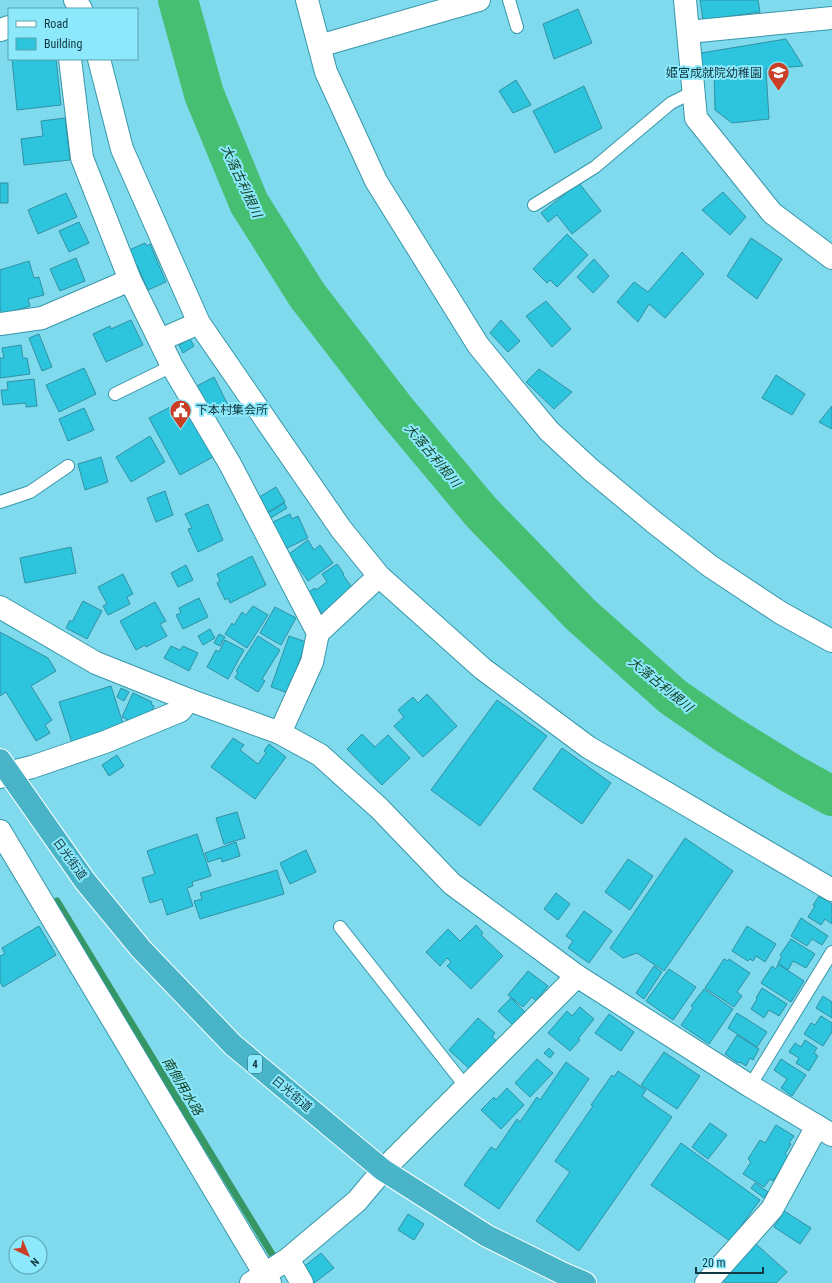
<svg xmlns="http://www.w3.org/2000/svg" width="832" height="1283" viewBox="0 0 832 1283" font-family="'Roboto Condensed','Noto Sans JP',sans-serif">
<rect width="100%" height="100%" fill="#7fdaed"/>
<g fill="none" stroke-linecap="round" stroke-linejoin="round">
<path stroke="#369764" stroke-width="7" d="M57,901L278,1264"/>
<path stroke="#46bf73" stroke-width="40" d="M178,0L204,94L249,203L307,295L394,408L481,512L581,615L673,697L727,734L792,774L832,796"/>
</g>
<path fill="#2dc4de" stroke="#3191a3" d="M700,0H758L760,12L703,20Z
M578,9L592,43L554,59L543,24Z
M786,39L803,66L766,69L769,119L732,123L715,110L714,68L703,69L701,53Z
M12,59H56L61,105L17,110Z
M516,80L531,105L513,113L499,91Z
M584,86L602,128L555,153L533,111Z
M65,118L70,160L24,165L21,139L43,136L41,121Z
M0,183H8V203H0Z
M579,183L601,211L572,234L557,215L548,222L541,213Z
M723,192L746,217L730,235L702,210Z
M66,193L77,217L38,234L28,210Z
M79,222L89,243L69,252L59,231Z
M567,234L588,255L557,287L550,280L547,283L533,269Z
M751,238L782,259L757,299L727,276Z
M145,243L147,246L150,244L166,282L148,290L137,265L134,266L127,251Z
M682,252L704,274L665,318L649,304L638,322L617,302L634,282L648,292Z
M76,258L85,281L60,291L50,269Z
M594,259L609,276L593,293L577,277Z
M29,261L34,278L39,277L44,295L28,299L30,306L2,315L0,308V270Z
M546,301L571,329L552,347L526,316Z
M131,320L143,345L106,362L93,334L110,326L111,329Z
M501,320L520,341L508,352L490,333Z
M39,334L52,367L42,371L29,338Z
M190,339L194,346L183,353L179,345Z
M21,345L23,358H27L30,374L0,378V358H4L2,348Z
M84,368L96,394L59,412L46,385Z
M539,369L572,392L554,409L526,382Z
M776,375L805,394L792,415L762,398Z
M214,377L229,407L210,417L195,387Z
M34,379L37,406L26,407V403L3,405L1,390H8L7,382Z
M176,404L182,416L189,412L213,457L180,475L149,418Z
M832,406V429L819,422Z
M84,408L94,430L68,441L59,419Z
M150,436L165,462L131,482L116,457Z
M101,457L108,482L85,490L78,464Z
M276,487L285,502L265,514L256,499Z
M165,491L173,515L156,522L147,498Z
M284,503L287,508L269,519L266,514Z
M208,504L223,540L198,552L188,529L192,528L185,514Z
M290,514L292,519L298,516L308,538L283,550L271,523Z
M308,540L314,550L320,545L333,563L308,581L289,554Z
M71,547L76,573L25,583L20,558Z
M252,556L266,585L230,603L228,598L225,600L217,583L220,581L217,574Z
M337,564L344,574L343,575L356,593L324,616L307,593L315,588L316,590L327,582L322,574Z
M186,565L193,580L178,587L171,573Z
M123,574L133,594L127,597L130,604L108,615L103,606L107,604L98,587Z
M199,598L208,617L183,629L176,615L181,613L179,608Z
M83,601L102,611L87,639L66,628L70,620L72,622Z
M155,602L166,621L160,624L167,636L146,647L145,645L136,650L120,621Z
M253,606L268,615L247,648L225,634L232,623L234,625L242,612L246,615Z
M275,607L296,618L281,645L260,633Z
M210,629L215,638L203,645L198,636Z
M0,632L48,658L56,671L31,686L52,720L45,725L50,733L36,741L6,692L0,696Z
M219,634L225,637L220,646L214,643Z
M258,636L280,650L262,679L265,681L258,692L235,678L238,672L236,671Z
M289,636L306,642L288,693L271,687Z
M225,640L244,650L228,679L207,667L216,650L219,652Z
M171,646L180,650L183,646L198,653L189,671L164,658Z
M111,686L124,727L72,743L59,702Z
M121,688L129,692L124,701L117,697Z
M133,693L152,702L151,704L154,706L147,722L137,724L122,717Z
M427,694L457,726L423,757L394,726L404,717L398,710L413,697L418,703Z
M497,700L547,736L480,826L431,790Z
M362,734L375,747L388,735L410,758L382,785L347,749Z
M233,738L244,745L240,750L258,764L266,753L264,751L269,744L286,757L255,799L211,767Z
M562,748L611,783L582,824L533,789Z
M117,755L124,766L109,776L102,765Z
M237,812L245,838L224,844L216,818Z
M197,834L211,876L192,882L193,886L187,888L193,906L167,915L162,899L150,903L142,878L155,874L147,851Z
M685,838L733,871L664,971L637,953L623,958L610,948Z
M236,842L240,856L222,862L221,858L208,862L205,853Z
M306,850L316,872L290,884L280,863Z
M628,859L653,876L630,910L605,892Z
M277,870L284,894L200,919L194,901L202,899L200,893Z
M556,893L570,904L558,920L544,909Z
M819,896L832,904V924L825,919L821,925L808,917L815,906L813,905Z
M584,911L612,931L589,963L568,948L573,941L566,936Z
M801,918L828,936L822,945L812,939L807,946L791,936Z
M476,925L483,933L481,935L503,956L471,989L447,966L451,962L447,958L440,966L426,952L448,929L460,941Z
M39,926L56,955L3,987L0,982V956L5,954L2,948Z
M747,926L776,944L765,962L756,956L753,961L750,959L748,961L732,951Z
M791,939L815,954L806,968L793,961L788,970L778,963L782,956L780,955Z
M724,959L728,961L729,959L750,973L737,992L742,996L734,1007L705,988Z
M778,964L804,981L791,1002L761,983L772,966L776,969Z
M654,966L662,972L644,999L636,993Z
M669,969L696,987L673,1020L646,1001Z
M528,971L548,986L536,1001L532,997L523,1007L508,995Z
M762,988L787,1004L779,1016L769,1010L764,1018L751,1009L757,999L756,998Z
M704,989L733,1009L709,1044L681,1025L693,1008L691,1006Z
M823,996L832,1002V1018L816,1008Z
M511,998L526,1013L514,1026L498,1011Z
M580,1007L594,1019L578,1039L580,1040L570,1051L548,1033L567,1011L572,1016Z
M737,1013L767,1032L757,1047L728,1028Z
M609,1014L634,1032L621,1051L595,1033Z
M821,1016L832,1023V1032L823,1046L804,1034L811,1023L815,1025Z
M478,1018L495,1033L492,1037L499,1043L473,1072L449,1050Z
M737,1035L759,1049L753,1060L750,1058L746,1066L740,1062L738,1063L725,1054Z
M805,1040L817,1048L814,1053L818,1056L809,1071L796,1063L799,1058L789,1052L795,1043L801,1047Z
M549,1048L554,1053L550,1058L544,1053Z
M664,1052L700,1076L677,1109L641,1085Z
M537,1059L553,1073L530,1097L515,1083Z
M781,1059L806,1075L792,1096L781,1088L787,1079L774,1070Z
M566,1062L589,1079L499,1209L464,1185L491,1147L496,1150L517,1119L520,1122L537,1097L540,1100Z
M618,1071L646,1090L642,1096L672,1117L579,1251L536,1221L570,1172L555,1161L593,1106L591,1105L612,1075L614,1077Z
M507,1088L524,1105L501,1129L481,1110L494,1097L496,1100Z
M710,1123L727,1135L708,1159L692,1147Z
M776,1125L794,1136L789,1143L791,1144L785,1154L789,1157L773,1181L770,1179L764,1187L743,1174L751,1162L748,1159L760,1140L765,1143Z
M681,1143L760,1200L730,1241L651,1185Z
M755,1183L768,1192L764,1198L751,1188Z
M784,1211L811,1228L800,1244L774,1227Z
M408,1214L424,1224L414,1240L398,1230Z
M756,1244L787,1272L776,1283H726L723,1281Z
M321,1253L334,1268L314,1283L302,1268Z"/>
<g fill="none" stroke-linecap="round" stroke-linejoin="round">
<defs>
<path id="lane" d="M509,0L517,27
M534,205L595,167L671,103L693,92
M115,394L172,366
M0,502L30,492L68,466
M340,927L466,1087
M750,1086L832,952"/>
<path id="street" d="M75,0L81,9
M307,0L326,72L376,181L478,345L514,389L549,431L590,469L655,523L710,566L781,613L832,641
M685,0L696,118L772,213L832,258
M0,30L9,27
M688,32L832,18
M319,46L479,0
M70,59L82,158L130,280L172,366L230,464L318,633L312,662L280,733
M99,59L122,149L199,323L341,529L379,576L483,669L588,747L832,890
M0,324L42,318L130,280
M160,340L199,323
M318,633L379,576
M0,777L8,773L32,767L105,742L180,711L189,700
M0,831L270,1283
M288,1259L302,1283
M251,1283L288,1259L357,1201L383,1170L577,976
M706,1283L772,1209L817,1126"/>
<path id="secondary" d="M0,607L96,663L189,700L280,733L320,755L379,808L452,884L577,976L750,1086L832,1135"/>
<path id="highway" d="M0,760L85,881L141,949L233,1045L383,1170L487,1236L564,1274L585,1283"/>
</defs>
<use href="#lane" stroke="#3897a9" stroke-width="14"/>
<use href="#street" stroke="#3897a9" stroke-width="24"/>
<use href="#secondary" stroke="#3897a9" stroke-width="24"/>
<use href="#highway" stroke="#fff" stroke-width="24"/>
<use href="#lane" stroke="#fff" stroke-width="12"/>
<use href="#street" stroke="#fff" stroke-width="22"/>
<use href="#secondary" stroke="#fff" stroke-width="22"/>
<use href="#highway" stroke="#49b3c8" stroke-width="22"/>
</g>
<defs>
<symbol id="school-pin" viewBox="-11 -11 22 30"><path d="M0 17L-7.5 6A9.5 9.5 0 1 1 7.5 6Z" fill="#c93e25" stroke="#8ce8fb"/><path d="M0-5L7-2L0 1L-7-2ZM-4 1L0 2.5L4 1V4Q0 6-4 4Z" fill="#fff"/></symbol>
<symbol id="civic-pin" viewBox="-11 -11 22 30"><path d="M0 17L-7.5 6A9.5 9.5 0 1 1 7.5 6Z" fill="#c93e25" stroke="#8ce8fb"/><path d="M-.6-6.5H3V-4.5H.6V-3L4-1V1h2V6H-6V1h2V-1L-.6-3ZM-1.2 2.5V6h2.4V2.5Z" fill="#fff"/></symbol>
</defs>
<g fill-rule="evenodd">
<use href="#school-pin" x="766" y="60" width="25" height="34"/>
<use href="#civic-pin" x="168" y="398" width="25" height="34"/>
</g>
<g text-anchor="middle" stroke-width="4" stroke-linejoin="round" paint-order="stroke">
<rect fill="#8ce8fb" stroke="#366e78" stroke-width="1" x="248" y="1055" width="14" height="18" rx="3"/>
<g font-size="11" font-weight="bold" fill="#113940">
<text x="255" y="1068">4</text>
</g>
<g font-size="12" fill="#113940" stroke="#8ce8fb" text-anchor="end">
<text x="762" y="77">姫宮成就院幼稚園</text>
<text x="196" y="414" text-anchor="start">下本村集会所</text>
</g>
<g font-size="12" fill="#113940" stroke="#8ce8fb">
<text transform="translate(70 859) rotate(54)" y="4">日光街道</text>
<text transform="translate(292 1094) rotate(40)" y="4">日光街道</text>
</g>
<g font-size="13" font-style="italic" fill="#144425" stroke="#8ce8fb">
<text transform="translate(242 181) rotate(65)" y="5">大落古利根川</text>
<text transform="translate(433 455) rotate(50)" y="5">大落古利根川</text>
<text transform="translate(661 684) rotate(39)" y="5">大落古利根川</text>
<text transform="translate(183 1086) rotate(59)" y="5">南側用水路</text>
</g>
</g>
<rect x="8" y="8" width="130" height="52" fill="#8ce8fb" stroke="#5ba2b0"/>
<rect x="16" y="21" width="20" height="6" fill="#ffffff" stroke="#5ba2b0"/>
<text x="44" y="28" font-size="12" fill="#113940">Road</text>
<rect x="16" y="38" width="20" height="12" fill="#2dc4de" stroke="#5ba2b0"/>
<text x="44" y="48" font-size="12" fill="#113940">Building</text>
<g transform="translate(28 1255) rotate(136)"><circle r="19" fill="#8ce8fb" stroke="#5ba2b0"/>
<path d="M0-3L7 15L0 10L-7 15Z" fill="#c93e25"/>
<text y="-6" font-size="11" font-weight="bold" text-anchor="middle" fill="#113940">N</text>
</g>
<path d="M696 1267v6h67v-6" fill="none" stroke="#113940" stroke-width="2"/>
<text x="702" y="1267" font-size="12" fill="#113940" stroke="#8ce8fb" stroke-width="3" paint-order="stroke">20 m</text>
</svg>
